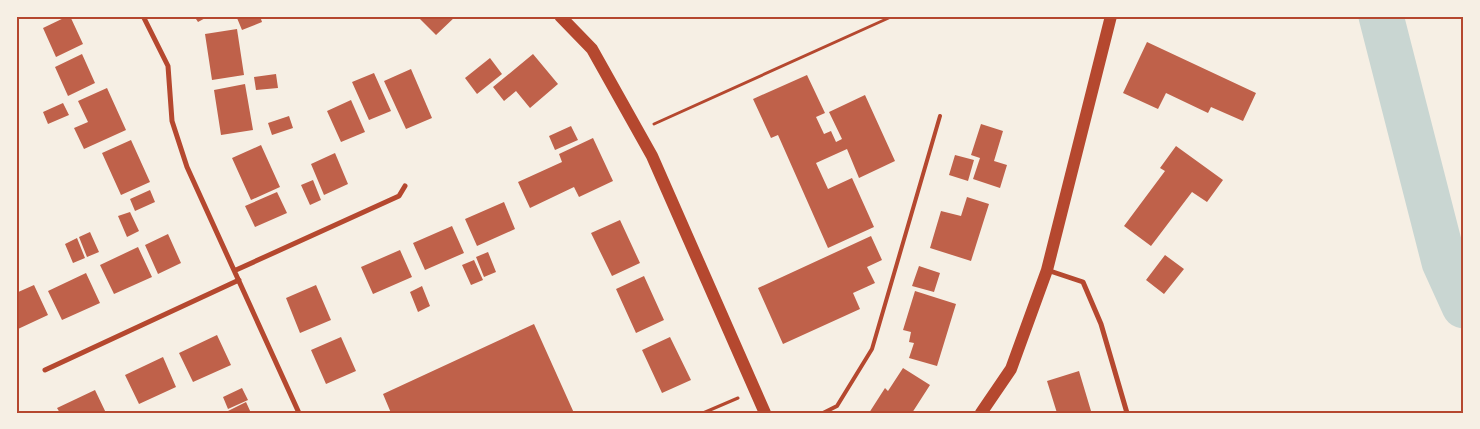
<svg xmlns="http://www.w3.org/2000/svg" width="1480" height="429" viewBox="0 0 1480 429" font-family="'DejaVu Sans',sans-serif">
<rect width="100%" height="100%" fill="#f6efe4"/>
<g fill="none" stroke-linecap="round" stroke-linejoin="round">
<path stroke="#c9d6d2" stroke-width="45" d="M1381,16L1444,262L1464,306"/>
</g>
<path fill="#bf614a" d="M68,16H70L83,44L56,57L43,28Z
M194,16H209L198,22Z
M241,16H260L262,22L242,30L237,18Z
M417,16H456L436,35Z
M237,29L244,75L212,80L205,34Z
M1147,42L1256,93L1243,121L1211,107L1208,113L1166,93L1158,109L1123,93Z
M82,54L95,83L68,96L55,67Z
M533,54L558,84L530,108L516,91L504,101L493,87Z
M490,58L502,74L477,94L465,78Z
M411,69L432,118L406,129L384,81Z
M374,73L391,111L369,120L352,82Z
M276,74L278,88L256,90L254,77Z
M807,75L825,113L816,117L824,134L831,131L836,142L842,139L829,112L865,95L895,161L859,178L847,149L816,163L828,189L852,178L874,227L828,248L778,135L771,138L753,99Z
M245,84L253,130L221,135L214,90Z
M107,88L126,130L84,149L74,128L88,122L78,101Z
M351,100L365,132L341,142L327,111Z
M63,103L69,115L48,124L43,112Z
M289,116L293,128L272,135L268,123Z
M981,124L1003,131L994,161L1007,165L1000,188L973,179L980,158L971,155Z
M571,126L578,140L555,150L549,136Z
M593,138L613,181L579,197L574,187L530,208L518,182L562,162L559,154Z
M131,140L150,182L121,195L102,153Z
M261,145L280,187L251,200L232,158Z
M1176,146L1223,180L1207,202L1192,192L1151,246L1124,226L1165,171L1160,168Z
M335,153L348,184L324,195L311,164Z
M955,155L974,160L968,181L949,175Z
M313,180L321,200L310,205L301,185Z
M150,190L155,202L135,211L130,199Z
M277,192L287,213L255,227L245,206Z
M967,197L989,204L971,261L930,248L941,211L961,216Z
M504,202L515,229L477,246L465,219Z
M130,212L139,231L127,237L118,216Z
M620,220L640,263L612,276L591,233Z
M452,226L464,253L425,270L413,243Z
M90,232L99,252L87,257L79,237Z
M168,234L181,263L158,274L145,245Z
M871,236L882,260L867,267L875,283L853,293L860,309L783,344L758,288Z
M77,238L85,258L73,263L65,244Z
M138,247L152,277L114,294L100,265Z
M400,250L412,277L373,294L361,267Z
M488,252L496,272L484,277L476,257Z
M1165,255L1184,269L1164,294L1146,280Z
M474,260L483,280L471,285L462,265Z
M919,266L940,273L934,292L912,286Z
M86,273L100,303L62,320L48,291Z
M644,276L664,320L636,333L616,289Z
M34,285L48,315L18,329L16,293Z
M316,285L331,320L300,333L286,298Z
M422,286L430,306L418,312L410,292Z
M915,291L956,304L937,366L909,358L914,343L909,342L911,332L903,330Z
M534,324L574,413H391L383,394Z
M217,335L231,365L193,382L179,353Z
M341,337L356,371L326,384L311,350Z
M670,337L691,380L662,393L642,350Z
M163,357L176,387L139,404L125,375Z
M903,368L930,385L912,413H869L885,388L888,391Z
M1079,371L1091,411L1057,413L1047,381Z
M242,388L248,400L228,409L223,397Z
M95,390L106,413H60L57,408Z
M246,402L251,413H224Z"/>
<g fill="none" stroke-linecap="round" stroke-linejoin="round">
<path stroke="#b5482f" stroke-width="3" d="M654,124L893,16
M703,413L738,398"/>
<path stroke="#b5482f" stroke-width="4" d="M823,413L837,406L872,349L940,116"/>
<path stroke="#b5482f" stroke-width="5" d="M143,16L168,66L172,121L187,167L299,413
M236,270L399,196L405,186
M1047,270L1083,282L1101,324L1127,413
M45,370L239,280"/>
<path stroke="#b5482f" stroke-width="12" d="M560,16L592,49L652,156L765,413
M981,413L1011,369L1047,270L1111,16"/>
</g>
<rect width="1480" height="429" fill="none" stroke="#f6efe4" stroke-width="35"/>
<rect x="18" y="18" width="1444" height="394" fill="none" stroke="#b5482f" stroke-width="2"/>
</svg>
